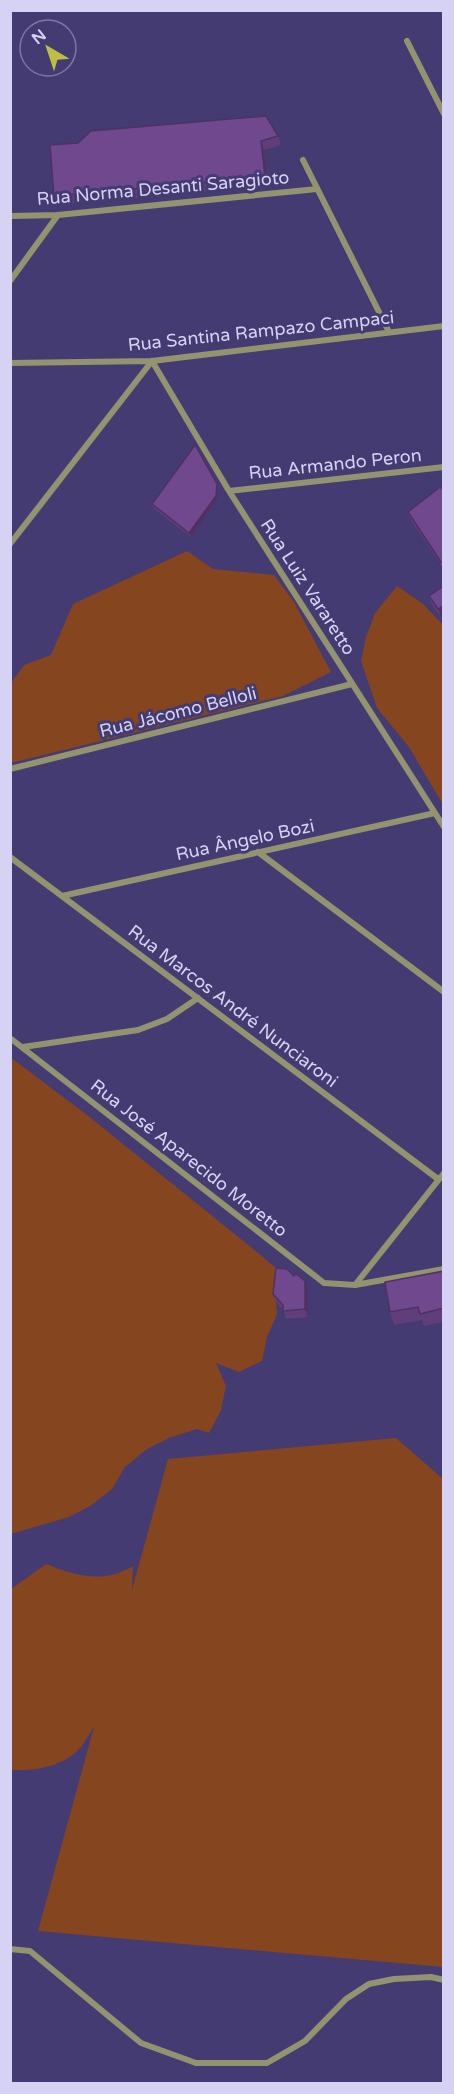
<svg xmlns="http://www.w3.org/2000/svg" width="454" height="2094" viewBox="0 0 454 2094" font-family="'Varela Round',sans-serif">
<rect width="100%" height="100%" fill="#443b72"/>
<path fill="#85451e" d="M187,551L213,569L274,575L294,602L331,672L283,696L11,763V683L24,665L51,655L73,604Z
M397,586L423,604L443,625V805L409,747L377,708L361,661L366,637L375,613Z
M10,1057L87,1115L263,1257L276,1268L279,1277L276,1302L277,1314L267,1337L262,1361L239,1372L216,1363L226,1386L221,1410L209,1433L197,1429L169,1438L147,1449L125,1467L112,1489L90,1506L69,1517L11,1534Z
M396,1438L443,1479V1967L38,1931L94,1727C90,1732 86,1741 81,1747C63,1767 36,1771 11,1770V1589L46,1564C77,1576 103,1584 133,1566L132,1590L168,1459Z"/>
<g fill="none" stroke-linecap="round" stroke-linejoin="round">
<path stroke="#93946f" stroke-width="6" d="M407,41L444,114
M303,160L389,332
M10,216L58,215L317,189
M10,281L58,215
M152,361L229,491L444,827
M10,363L152,361L444,326
M229,491L444,467
M10,544L152,361
M10,769L352,684
M258,852L444,992
M10,857L438,1179
M62,896L435,813
M10,1038L324,1283L355,1285L444,1269
M23,1047L138,1030L167,1019L198,998
M355,1285L444,1173
M10,1949L30,1951L141,2043L196,2063H267L305,2041L346,1999L369,1984L394,1979L431,1977L444,1980"/>
</g>
<path fill="#603e7a" d="M278,136L281,145L264,150L268,186L57,205L54,196L78,143Z
M218,488L217,500L191,537L153,508L152,504Z
M444,491V574L439,564L440,563L411,520L408,512Z
M444,586V615L441,617L432,605L429,596Z
M444,1271V1322L424,1326L422,1320L394,1325L390,1312Z
M294,1276L305,1281L308,1289V1317L286,1319L283,1310L276,1302L273,1294Z"/>
<path fill="#4e3263" d="M261,141L264,150L268,186L265,177Z
M217,484L218,488L217,500L191,537L189,533Z
M444,605V615L441,617L438,609Z
M305,1281L308,1289V1317L305,1309Z"/>
<path fill="#70488e" stroke="#4e3263" stroke-width="1.5" d="M266,116L278,136L261,141L265,177L54,196L50,145L78,143L91,131Z
M195,445L217,484L216,496L189,533L152,504Z
M440,487L444,491V570L439,564L441,562L408,512Z
M444,586V605L438,609L429,596Z
M276,1268L287,1269L294,1276L296,1274L305,1281V1309L283,1311V1305L273,1294Z
M444,1271V1308L420,1314L418,1307L390,1312L385,1282Z"/>
<g text-anchor="middle" stroke-width="6" stroke-linejoin="round" paint-order="stroke">
<g font-size="18" fill="#d5d2f3" stroke="#443b72">
<text transform="translate(163 188) rotate(-5)" y="6">Rua Norma Desanti Saragioto</text>
<text transform="translate(261 331) rotate(-6)" y="6">Rua Santina Rampazo Campaci</text>
<text transform="translate(335 464) rotate(-6)" y="6">Rua Armando Peron</text>
<text transform="translate(308 587) rotate(57)" y="6">Rua Luiz Vararetto</text>
<text transform="translate(178 712) rotate(-14)" y="6">Rua Jácomo Belloli</text>
<text transform="translate(245 840) rotate(-12)" y="6">Rua Ângelo Bozi</text>
<text transform="translate(233 1006) rotate(37)" y="6">Rua Marcos André Nunciaroni</text>
<text transform="translate(189 1158) rotate(38)" y="6">Rua José Aparecido Moretto</text>
</g>
</g>
<rect width="454" height="2094" fill="none" stroke="#d5d2f3" stroke-width="24"/>
<g transform="translate(48 48) rotate(321)"><circle r="28" fill="#443b72" stroke="#7e77a6" stroke-width="1.5"/>
<path d="M0-4.5L10 22L0 15L-10 22Z" fill="#bebe42"/>
<text y="-9" font-size="16" font-weight="bold" text-anchor="middle" fill="#d5d2f3">N</text>
</g>
</svg>
